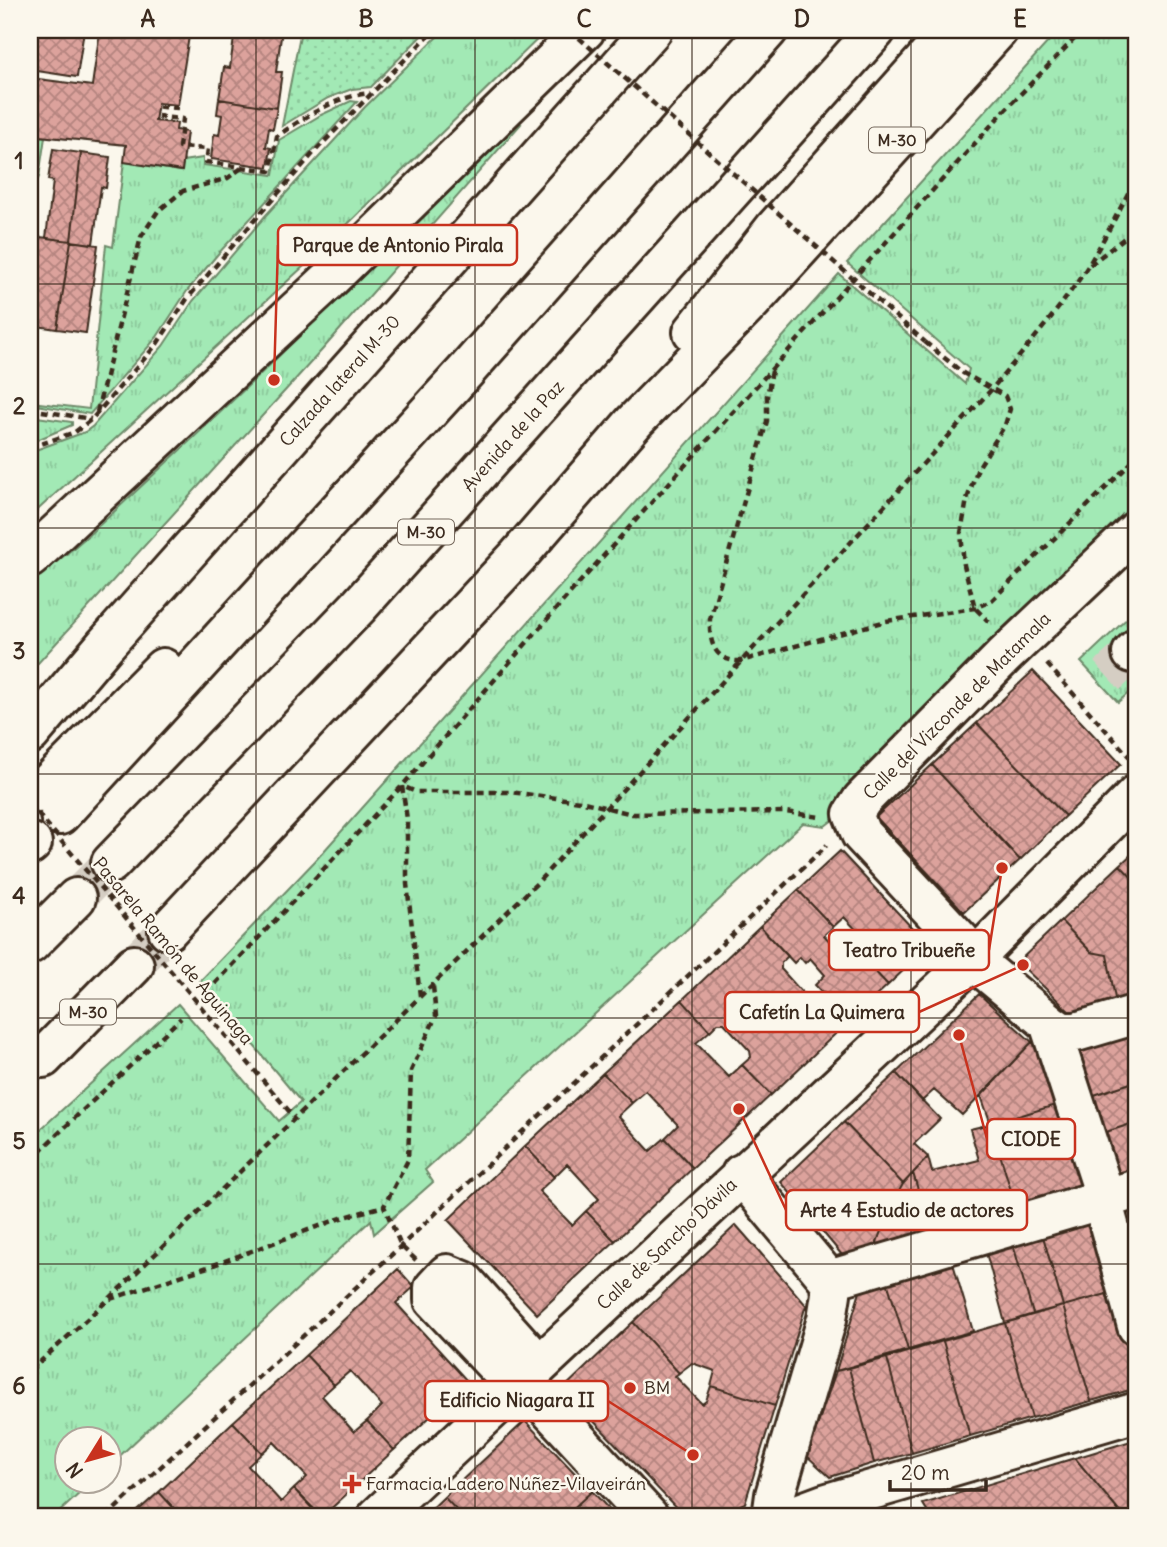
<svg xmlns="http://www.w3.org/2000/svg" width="1167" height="1547" viewBox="0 0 1167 1547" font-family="Delius,sans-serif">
<defs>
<pattern id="grass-dots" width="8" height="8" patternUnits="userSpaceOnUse" patternTransform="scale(1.75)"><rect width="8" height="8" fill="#a2e9b5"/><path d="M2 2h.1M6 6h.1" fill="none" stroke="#8cc89b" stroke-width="1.8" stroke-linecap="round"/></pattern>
<pattern id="park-tufts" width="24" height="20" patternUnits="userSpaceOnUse" patternTransform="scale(1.75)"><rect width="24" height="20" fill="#a2e9b5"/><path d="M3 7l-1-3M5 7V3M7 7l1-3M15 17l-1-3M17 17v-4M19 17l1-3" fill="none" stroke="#8cc89b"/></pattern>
<pattern id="building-cross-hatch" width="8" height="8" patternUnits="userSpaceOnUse" patternTransform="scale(1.75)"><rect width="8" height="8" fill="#dca29c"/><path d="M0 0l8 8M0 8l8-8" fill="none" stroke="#b4847f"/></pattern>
</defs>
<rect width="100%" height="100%" fill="#fbf7ec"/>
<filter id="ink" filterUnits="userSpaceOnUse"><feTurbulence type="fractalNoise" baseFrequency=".0143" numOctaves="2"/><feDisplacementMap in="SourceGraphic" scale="14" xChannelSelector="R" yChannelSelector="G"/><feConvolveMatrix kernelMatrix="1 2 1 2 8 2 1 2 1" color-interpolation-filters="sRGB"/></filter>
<g filter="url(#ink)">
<path fill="url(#grass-dots)" stroke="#6e8a6a" stroke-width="2" d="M301,30H427L371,87L352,89L328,98L282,126Z"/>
<path fill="url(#park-tufts)" stroke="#6e8a6a" stroke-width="2" d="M444,30H547L316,255L30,517V452L85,432L93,426L163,346L193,301L266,215L365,107Z
M1059,30H1137V518L838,816L825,826L803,823L425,1170L433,1182L374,1234L371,1220L109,1466L108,1438H66V1480L93,1481L54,1517H30V1139L178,1004L279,1121L301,1102L200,981L315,861L839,274L965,384L969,369L847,263Z
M351,101L357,102L217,255L187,291L157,337L90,414L30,404V402L89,409L106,245L113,247L124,162L181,171L183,161L203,158V165L273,175L279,140L321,115Z
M512,117L521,124L322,350L30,672V582C83,544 129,497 178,452C294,345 403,232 512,117Z
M30,416L72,422V425L30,443Z
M1137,609V627L1123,641L1137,659V694L1132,690L1118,702L1081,662Z"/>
<path fill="#a2e9b5" stroke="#6e8a6a" stroke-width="2" d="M30,135L45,137L39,177L30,194Z"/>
<path fill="url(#building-cross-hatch)" stroke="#3b2a1e" stroke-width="2" d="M30,30H84L77,77L30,70Z
M100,30H190L178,105L158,103L155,121L177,123L176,130L187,132L182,171L124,162L126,145L30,135V78L92,86Z
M235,30H282L276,72H282L277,108L219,99L224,67L230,68Z
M219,99L277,108L273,129L269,128L266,147L271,148L268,167L211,159L214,134L219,135L222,115L217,114Z
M53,149L81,153L71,241L46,238L53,181L48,180Z
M81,153L110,157L106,188L101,187L93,244L71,241Z
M40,237L71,241L57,329L30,325V309Z
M71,241L98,245L86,333L57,329Z
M1033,671L1121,764L1065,816L977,723Z
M977,723L1065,816L1020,860L932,765Z
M932,765L1020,860L964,912L876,817Z
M1137,849V883L1120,865Z
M840,851L929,946L888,985L853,948L864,938L844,917L833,927L798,890Z
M1120,865L1137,883V998L1116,1004L1107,955L1091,952L1061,921Z
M798,890L833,927L824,935L844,957L853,948L888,985L849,1021L815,985L825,975L810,958L805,963L800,957L794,963L760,926Z
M1061,921L1091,952L1107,955L1116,1004L1075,1017L1018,962Z
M760,926L788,956L781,963V969L807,998L815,997L822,992L849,1021L771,1095L742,1065L751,1057L750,1051L724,1023H718L710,1031L682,1000Z
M979,994L1032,1042L962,1115L934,1090L922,1101L896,1073Z
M682,1000L710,1031L696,1043L729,1077L742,1065L771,1095L693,1168L665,1138L678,1125L646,1091L632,1103L603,1073Z
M1137,1027V1081L1088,1097L1075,1059L1086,1042Z
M1032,1042L1041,1051L1059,1104L991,1124L981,1096Z
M603,1073L632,1103L618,1116L650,1151L665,1138L693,1168L615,1241L586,1211L599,1199L567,1164L554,1177L525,1146Z
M896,1073L940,1119L914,1144L928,1157L903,1184L844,1122Z
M1137,1081V1122L1100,1134L1088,1097Z
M1059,1104L1084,1178L1076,1194L1017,1211L991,1124Z
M844,1122L903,1184L888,1211L873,1254L847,1261L781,1182Z
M1137,1122V1178L1112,1174L1100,1134Z
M991,1124L1017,1211L932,1236L913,1173L928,1157L932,1172L979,1160L970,1129Z
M525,1146L554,1177L539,1191L572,1225L586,1211L615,1241L537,1314L448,1220Z
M913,1173L932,1236L873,1254L888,1211L903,1184Z
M1137,1214V1257L1130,1230Z
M1083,1221L1096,1228L1114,1292L1063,1306L1042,1233Z
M736,1225L806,1305L775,1406L711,1386L715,1371L692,1363L679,1373L633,1322Z
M1042,1233L1063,1306L1033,1314L1012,1241Z
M1012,1241L1033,1314L1005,1323L985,1249Z
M952,1260L973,1331L908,1350L886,1278Z
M398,1269L414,1287L396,1303L468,1382L394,1450L367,1421L382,1406L350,1371L334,1385L306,1355Z
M886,1278L908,1350L836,1371L862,1285Z
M1114,1292L1137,1379V1388L1091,1401L1063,1306Z
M1063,1306L1091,1401L1032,1418L1005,1323Z
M633,1322L679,1373L675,1376L702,1404L706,1401L711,1386L775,1406L745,1503L712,1517H685L563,1389Z
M1005,1323L1032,1418L970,1436L943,1341Z
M943,1341L970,1436L912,1453L887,1358Z
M306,1355L334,1385L322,1396L354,1432L367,1421L394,1450L322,1517L294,1489L307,1477L274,1442L262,1453L233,1422Z
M887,1358L912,1453L874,1463L849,1368Z
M849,1368L874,1463L830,1477L807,1456L836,1371Z
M525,1421L592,1491L564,1517H463L444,1497Z
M233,1422L262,1453L248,1466L281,1502L294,1489L320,1517H206L200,1510L193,1517H182L159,1492Z
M1131,1441L1137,1462V1511L1122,1515L1075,1458Z
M1075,1458L1122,1515L1137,1511V1517H1094L1093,1513L1078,1517H931L923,1504Z
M592,1491L616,1517H564Z
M159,1492L182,1517H131Z
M444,1497L463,1517H423Z"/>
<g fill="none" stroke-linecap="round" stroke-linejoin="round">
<path stroke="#d5cec3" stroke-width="38" stroke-dasharray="38 19" stroke-linecap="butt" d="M1107,676L1132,653"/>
<path stroke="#d5cec3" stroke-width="38" stroke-dasharray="38 19" stroke-linecap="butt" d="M76,898L111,863
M134,965L168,930"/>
<defs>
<path id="minor" d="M1137,530L1004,656L862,800L853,814L861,834L960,940L973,960L1049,1023L1106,1199V1214L1137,1326
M1132,653L1137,648
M1049,1023L1062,1032H1076L1137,1014
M741,1174L829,1280L831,1294L827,1319L775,1495L772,1517
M829,1280L1137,1189
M535,1368L525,1349L464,1281L447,1274L434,1288V1300L502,1372L522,1380L649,1517
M377,1517L973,960L1137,794
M789,1517L824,1504L1137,1412"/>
<path id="highway" d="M693,332L774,229L952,30
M30,558L328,281L585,30
M30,734L106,644L652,30
M39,793L163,668
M60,815L465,372L768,30
M30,845L32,843
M111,863L358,607L876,30
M168,930L518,556L635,421L752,301L998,30
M30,944L76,898
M43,1058L134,965"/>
</defs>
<use href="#minor" stroke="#3b2a1e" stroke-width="44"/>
<use href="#highway" stroke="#3b2a1e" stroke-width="44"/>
<path stroke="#3b2a1e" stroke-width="4.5" stroke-dasharray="7 5" stroke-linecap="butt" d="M178,108L161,107L160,117L183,119L179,147L208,149L206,162L270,171L277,136C307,116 334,97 370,93
M1090,265L1137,228
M925,342L963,373L1005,396L1010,409L1005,425L978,468L967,499L961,533L964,565L975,608L989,622
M772,371L767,396V421L710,619C709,642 714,662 741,661L886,621L975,608L991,601L1137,457
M30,409L91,419
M97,412L141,237L158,211L183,191L228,178L243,167
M30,448L75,432L92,419L157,344L187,299L265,208L319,147L434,30
M1047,664L1133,761
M215,984L402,786L571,592L1005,110L1083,30
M420,996L407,884V819L402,786L416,792H510L580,801L632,814L785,812L820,817
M30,1160L181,1018
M416,1260L401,1246L384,1206L408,1160L411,1071L436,1016L433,986
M110,1299L211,1266L341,1218L384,1206
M30,1363L35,1366L30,1385
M30,1371L108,1300L537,883L991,390C1024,350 1060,310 1088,266C1106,236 1122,206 1137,175
M106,1517L401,1246L827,845"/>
<use href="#minor" stroke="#fbf7ec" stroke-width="38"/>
<use href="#highway" stroke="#fbf7ec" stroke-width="38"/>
<path stroke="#3b2a1e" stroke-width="4.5" stroke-dasharray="7 5" stroke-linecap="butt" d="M570,30L925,342
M30,804L294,1117"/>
</g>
</g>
<path fill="none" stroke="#3b2a1e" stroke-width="2" stroke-opacity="0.55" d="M256,30V1517M475,30V1517M692,30V1517M911,30V1517M30,284H1137M30,528H1137M30,774H1137M30,1018H1137M30,1264H1137"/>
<g fill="#c8321e" stroke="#fbf7ec" stroke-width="2.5">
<circle cx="630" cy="1388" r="7"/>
<path d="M348.5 1473.5h7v7h7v7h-7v7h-7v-7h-7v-7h7z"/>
</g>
<g text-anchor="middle" stroke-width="5" stroke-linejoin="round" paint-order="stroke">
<g fill="#fbf7ec" stroke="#75685c" stroke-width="2">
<rect x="869" y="127.5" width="56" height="25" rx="5"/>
<rect x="398" y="519.5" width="56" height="25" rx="5"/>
<rect x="60" y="999.5" width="56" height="25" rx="5"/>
</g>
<g font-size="16" font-weight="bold" fill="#3b2a1e">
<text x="897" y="146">M-30</text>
<text x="426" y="538">M-30</text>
<text x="88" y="1018">M-30</text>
</g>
<g font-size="18" fill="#3b2a1e" stroke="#fbf7ec">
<text transform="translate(340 381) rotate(-48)" y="6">Calzada lateral M-30</text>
<text transform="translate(513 436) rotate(-48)" y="6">Avenida de la Paz</text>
<text transform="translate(957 706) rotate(-45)" y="6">Calle del Vizconde de Matamala</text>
<text transform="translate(173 951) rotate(50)" y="6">Pasarela Ramón de Aguinaga</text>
<text transform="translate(667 1244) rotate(-43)" y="6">Calle de Sancho Dávila</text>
</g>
<g font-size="18" fill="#3b2a1e" stroke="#fbf7ec" text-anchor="start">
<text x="644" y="1394">BM</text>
<text x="366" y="1490">Farmacia Ladero Núñez-Vilaveirán</text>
</g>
</g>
<path fill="none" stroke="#c8321e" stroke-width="2.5" d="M274 380L278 245M1002 868L989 950M1023 965L919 1012M959 1035L987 1139M739 1109L786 1210M693 1455L608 1401"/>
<g fill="#c8321e" stroke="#fbf7ec" stroke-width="2.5">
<circle cx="274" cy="380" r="7"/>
<circle cx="1002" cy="868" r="7"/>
<circle cx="1023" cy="965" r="7"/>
<circle cx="959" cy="1035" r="7"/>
<circle cx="739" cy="1109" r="7"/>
<circle cx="693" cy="1455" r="7"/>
</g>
<g fill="#fbf7ec" stroke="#c8321e" stroke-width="2.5">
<rect x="278" y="225" width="239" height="40" rx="7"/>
<rect x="829" y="930" width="160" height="40" rx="7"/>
<rect x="725" y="992" width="194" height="40" rx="7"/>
<rect x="987" y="1119" width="88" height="40" rx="7"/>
<rect x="786" y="1190" width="241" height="40" rx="7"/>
<rect x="425" y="1381" width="183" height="40" rx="7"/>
</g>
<g font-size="19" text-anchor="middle" font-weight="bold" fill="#3b2a1e">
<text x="398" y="252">Parque de Antonio Pirala</text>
<text x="909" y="957">Teatro Tribueñe</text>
<text x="822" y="1019">Cafetín La Quimera</text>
<text x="1031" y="1146">CIODE</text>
<text x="907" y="1217">Arte 4 Estudio de actores</text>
<text x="517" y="1407">Edificio Niagara II</text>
</g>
<rect width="1167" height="1547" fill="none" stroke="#fbf7ec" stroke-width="77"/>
<g transform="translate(88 1460) rotate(233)"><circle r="33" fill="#fbf7ec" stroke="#aea59a" stroke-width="2"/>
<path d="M0-5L12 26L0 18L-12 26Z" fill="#c8321e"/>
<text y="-10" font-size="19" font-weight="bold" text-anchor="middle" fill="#3b2a1e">N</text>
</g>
<path d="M890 1480v10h96v-10" fill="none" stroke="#3b2a1e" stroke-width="3.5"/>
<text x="901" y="1480" font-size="21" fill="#3b2a1e" stroke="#fbf7ec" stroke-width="5" paint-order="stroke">20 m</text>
<rect x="38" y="38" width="1090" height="1470" fill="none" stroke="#3b2a1e" stroke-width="2.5"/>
<g font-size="23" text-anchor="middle" font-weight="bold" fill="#3b2a1e">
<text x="148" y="27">A</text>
<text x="366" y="27">B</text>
<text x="584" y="27">C</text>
<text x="802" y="27">D</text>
<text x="1020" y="27">E</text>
<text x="19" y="169">1</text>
<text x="19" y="414">2</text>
<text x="19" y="659">3</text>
<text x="19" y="904">4</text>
<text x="19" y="1149">5</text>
<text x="19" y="1394">6</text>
</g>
</svg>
